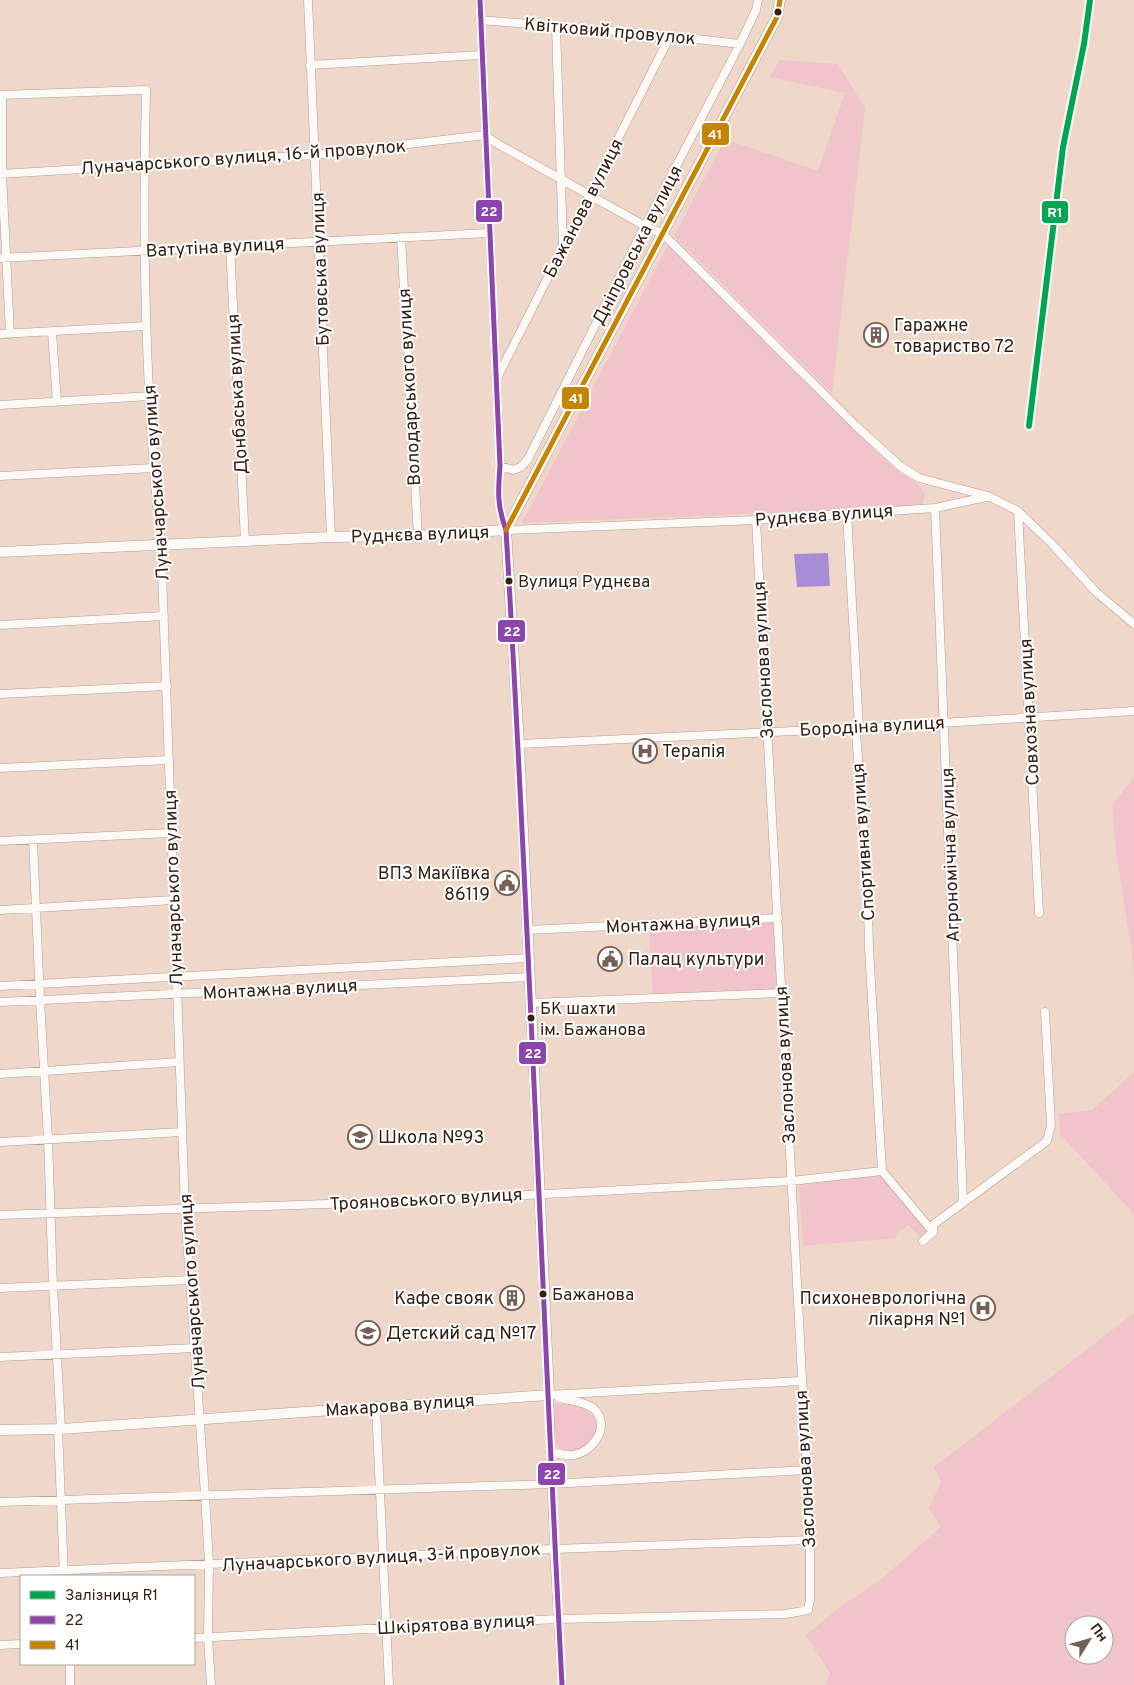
<svg xmlns="http://www.w3.org/2000/svg" width="1134" height="1685" viewBox="0 0 1134 1685" font-family="Overpass,sans-serif">
<rect width="100%" height="100%" fill="#efd8c9"/>
<path fill="#f1c3ca" fill-rule="evenodd" d="M780,60L838,64L865,108L832,393L674,236L725,139L818,171L845,93L769,77Z
M668,245L887,462C893,467 898,472 904,475C914,481 934,493 919,507L522,523Z
M1134,777V988L1133,958L1116,852L1112,805Z
M778,918L781,993L653,998L649,925Z
M1134,1072V1214L1060,1134L1059,1114L1092,1110Z
M880,1175L928,1231L921,1238L909,1225L896,1234L897,1238L803,1246L799,1184Z
M1134,1313V1685H826L830,1673L806,1635L840,1607L880,1580L941,1527L929,1508L941,1482L934,1467ZM1074,1625H1104V1655H1074Z
M553,1404C563,1405 575,1404 584,1409C619,1425 569,1474 553,1439Z"/>
<path fill="#a98cd6" d="M828,553L830,586L797,587L794,554Z"/>
<g fill="none" stroke-linecap="round" stroke-linejoin="round">
<defs>
<path id="minor" d="M308,0L331,537
M480,0L500,466C498,491 497,506 506,530L756,520L935,508L986,497
M480,20L670,36L740,44
M556,26L563,246
M310,65L481,55
M0,95L146,90C142,242 145,394 161,545L185,1209L205,1495L209,1564L208,1637L211,1685
M2,95V174L10,334
M0,174L315,155L485,135L496,143L645,226L663,234L855,425L900,466L919,478L988,496L1018,511L1053,545L1096,592L1134,624
M401,237L418,536
M230,246L245,541
M0,258L489,233
M52,332L57,402
M0,334L146,326
M497,378L670,36
M0,405L150,396
M500,466L513,470L521,467L528,459L645,226L740,44L756,10L758,0
M0,476L153,468
M935,508L963,1201
M1018,511L1039,913
M847,514L859,728L856,733L867,872L869,948L882,1171
M0,625L164,616
M0,694L167,686
M519,744L859,728L1134,711
M0,768L169,760
M33,840L40,1000L48,1139L53,1286L61,1429
M0,841L171,833
M0,910L174,900
M528,930L778,918
M0,986L529,958
M0,1002L530,977
M531,1003L781,993
M0,1074L179,1062
M0,1142L182,1132
M882,1171L933,1232L923,1241
M0,1215L413,1201L791,1181L882,1171
M933,1232L934,1224L1047,1141L1051,1125L1045,1012
M0,1288L191,1280
M0,1357L195,1348
M549,1395L554,1549L562,1685
M549,1395L801,1381
M376,1406C381,1499 384,1592 389,1685
M58,1429L64,1576
M550,1452C558,1454 566,1456 574,1455C594,1451 612,1425 593,1408C585,1402 569,1400 559,1398
M0,1502L551,1484L807,1470
M0,1573L554,1549L810,1540
M194,1638L558,1619L786,1614L808,1610L810,1600V1540L807,1470L756,520
M0,1645L21,1644
M70,1664V1685"/>
<path id="tertiary" d="M506,530L777,17L780,0
M0,552L331,537L418,536L506,530
M0,1430L61,1429L549,1395L519,744L506,530"/>
</defs>
<use href="#minor" stroke="#b19e91" stroke-width="9"/>
<use href="#tertiary" stroke="#b19e91" stroke-width="11"/>
<use href="#minor" stroke="#fdf9f7" stroke-width="8"/>
<use href="#tertiary" stroke="#fdf9f7" stroke-width="10"/>
<defs>
<path id="bus-1" d="M480,0L500,466C498,491 497,506 506,530C529,915 542,1300 562,1685"/>
<path id="bus-2" d="M506,530L777,17L780,0"/>
</defs>
<use href="#bus-1" stroke="#fff" stroke-width="9"/>
<use href="#bus-2" stroke="#fff" stroke-width="9"/>
<use href="#bus-1" stroke="#8e44ad" stroke-width="5"/>
<use href="#bus-2" stroke="#c68405" stroke-width="5"/>
<defs>
<path id="rail-1" d="M1029,426L1063,147L1084,44L1090,0"/>
</defs>
<use href="#rail-1" stroke="#fff" stroke-width="10"/>
<use href="#rail-1" stroke="#00a651" stroke-width="6"/>
</g>
<defs>
<symbol id="building-ring" viewBox="-11 -11 22 22"><circle r="9.5" fill="#fff" stroke="#756053" stroke-width="1.5"/><path d="M-4-6H4V6H1V3H-1V6H-4ZM-2.5-4.3h1.7v1.8h-1.7ZM.8-4.3h1.7v1.8H.8ZM-2.5-1h1.7V.8h-1.7ZM.8-1h1.7V.8H.8Z" fill="#756053"/></symbol>
<symbol id="hospital-ring" viewBox="-11 -11 22 22"><circle r="9.5" fill="#fff" stroke="#756053" stroke-width="1.5"/><path d="M-5-5h3v3.5h4V-5h3V5h-3V1.5h-4V5h-3Z" fill="#756053"/></symbol>
<symbol id="civic-ring" viewBox="-11 -11 22 22"><circle r="9.5" fill="#fff" stroke="#756053" stroke-width="1.5"/><path d="M-.6-6.5H3V-4.5H.6V-3L4-1V1h2V6H-6V1h2V-1L-.6-3ZM-1.2 2.5V6h2.4V2.5Z" fill="#756053"/></symbol>
<symbol id="school-ring" viewBox="-11 -11 22 22"><circle r="9.5" fill="#fff" stroke="#756053" stroke-width="1.5"/><path d="M0-5L7-2L0 1L-7-2ZM-4 1L0 2.5L4 1V4Q0 6-4 4Z" fill="#756053"/></symbol>
</defs>
<g fill-rule="evenodd">
<use href="#building-ring" x="862" y="321" width="28" height="28"/>
<use href="#hospital-ring" x="631" y="737" width="28" height="28"/>
<use href="#civic-ring" x="493" y="869" width="28" height="28"/>
<use href="#civic-ring" x="596" y="945" width="28" height="28"/>
<use href="#school-ring" x="346" y="1123" width="28" height="28"/>
<use href="#building-ring" x="498" y="1284" width="28" height="28"/>
<use href="#hospital-ring" x="969" y="1294" width="28" height="28"/>
<use href="#school-ring" x="354" y="1319" width="28" height="28"/>
</g>
<g fill="#342014" stroke="#fff" stroke-width="2">
<circle cx="778" cy="12" r="4.5"/>
<circle cx="509" cy="581" r="4.5"/>
<circle cx="531" cy="1018" r="4.5"/>
<circle cx="543" cy="1294" r="4.5"/>
</g>
<g text-anchor="middle" stroke-width="4" stroke-linejoin="round" paint-order="stroke">
<g font-size="17" fill="#342014" stroke="#fff" text-anchor="start">
<text x="518" y="587">Вулиця Руднєва</text>
<text x="540" y="1014">БК шахти<tspan x="540" dy="21">ім. Бажанова</tspan></text>
<text x="552" y="1300">Бажанова</text>
</g>
<g font-size="18" fill="#342014" stroke="#fff">
<text transform="translate(610 31) rotate(5)" y="6">Квітковий провулок</text>
<text transform="translate(243 157) rotate(-4)" y="6">Луначарського вулиця, 16-й провулок</text>
<text transform="translate(583 208) rotate(-63)" y="6">Бажанова вулиця</text>
<text transform="translate(637 245) rotate(-63)" y="6">Дніпровська вулиця</text>
<text transform="translate(215 247) rotate(-3)" y="6">Ватутіна вулиця</text>
<text transform="translate(320 269) rotate(-92)" y="6">Бутовська вулиця</text>
<text transform="translate(409 387) rotate(-93)" y="6">Володарського вулиця</text>
<text transform="translate(237 394) rotate(-93)" y="6">Донбаська вулиця</text>
<text transform="translate(156 483) rotate(-94)" y="6">Луначарського вулиця</text>
<text transform="translate(824 515) rotate(-4)" y="6">Руднєва вулиця</text>
<text transform="translate(420 534) rotate(-2)" y="6">Руднєва вулиця</text>
<text transform="translate(763 660) rotate(-93)" y="6">Заслонова вулиця</text>
<text transform="translate(1029 712) rotate(-93)" y="6">Совхозна вулиця</text>
<text transform="translate(872 726) rotate(-3)" y="6">Бородіна вулиця</text>
<text transform="translate(863 842) rotate(-94)" y="6">Спортивна вулиця</text>
<text transform="translate(950 855) rotate(-92)" y="6">Агрономічна вулиця</text>
<text transform="translate(173 888) rotate(-92)" y="6">Луначарського вулиця</text>
<text transform="translate(683 923) rotate(-3)" y="6">Монтажна вулиця</text>
<text transform="translate(280 989) rotate(-3)" y="6">Монтажна вулиця</text>
<text transform="translate(785 1065) rotate(-93)" y="6">Заслонова вулиця</text>
<text transform="translate(426 1199) rotate(-3)" y="6">Трояновського вулиця</text>
<text transform="translate(192 1292) rotate(-94)" y="6">Луначарського вулиця</text>
<text transform="translate(400 1405) rotate(-4)" y="6">Макарова вулиця</text>
<text transform="translate(805 1469) rotate(-93)" y="6">Заслонова вулиця</text>
<text transform="translate(381 1557) rotate(-3)" y="6">Луначарського вулиця, 3-й провулок</text>
<text transform="translate(456 1624) rotate(-3)" y="6">Шкірятова вулиця</text>
</g>
<g font-size="18" fill="#342014" stroke="#fff" text-anchor="start">
<text x="894" y="331">Гаражне<tspan x="894" dy="21">товариство 72</tspan></text>
<text x="662" y="757">Терапія</text>
<text x="490" y="879" text-anchor="end">ВПЗ Макіївка<tspan x="490" dy="21">86119</tspan></text>
<text x="628" y="965">Палац культури</text>
<text x="378" y="1143">Школа №93</text>
<text x="494" y="1304" text-anchor="end">Кафе свояк</text>
<text x="966" y="1304" text-anchor="end">Психоневрологічна<tspan x="966" dy="21">лікарня №1</tspan></text>
<text x="386" y="1339">Детский сад №17</text>
</g>
</g>
<g stroke="#fff" stroke-width="2">
<rect x="701" y="122" width="29" height="24" rx="5" fill="#c68405"/>
<rect x="475" y="199" width="28" height="24" rx="5" fill="#8e44ad"/>
<rect x="1041" y="200" width="28" height="24" rx="5" fill="#00a651"/>
<rect x="561" y="386" width="29" height="24" rx="5" fill="#c68405"/>
<rect x="497" y="619" width="29" height="24" rx="5" fill="#8e44ad"/>
<rect x="518" y="1041" width="29" height="24" rx="5" fill="#8e44ad"/>
<rect x="537" y="1462" width="29" height="24" rx="5" fill="#8e44ad"/>
</g>
<g font-size="14" text-anchor="middle" font-weight="bold" fill="#fff">
<text x="715" y="139">41</text>
<text x="489" y="216">22</text>
<text x="1055" y="217">R1</text>
<text x="576" y="403">41</text>
<text x="512" y="636">22</text>
<text x="533" y="1058">22</text>
<text x="552" y="1479">22</text>
</g>
<rect x="20" y="1575" width="175" height="90" fill="#ffffff" stroke="#aea6a1"/>
<rect x="30" y="1591" width="25" height="8" fill="#00a651" stroke="#aea6a1"/>
<text x="65" y="1600" font-size="15" fill="#342014">Залізниця R1</text>
<rect x="30" y="1616" width="25" height="8" fill="#8e44ad" stroke="#aea6a1"/>
<text x="65" y="1625" font-size="15" fill="#342014">22</text>
<rect x="30" y="1641" width="25" height="8" fill="#c68405" stroke="#aea6a1"/>
<text x="65" y="1650" font-size="15" fill="#342014">41</text>
<g transform="translate(1089 1640) rotate(53)"><circle r="24" fill="#ffffff" stroke="#aea6a1"/>
<path d="M0-4L9 19L0 12L-9 19Z" fill="#756053"/>
<text y="-8" font-size="14" font-weight="bold" text-anchor="middle" fill="#342014">Пн</text>
</g>
</svg>
